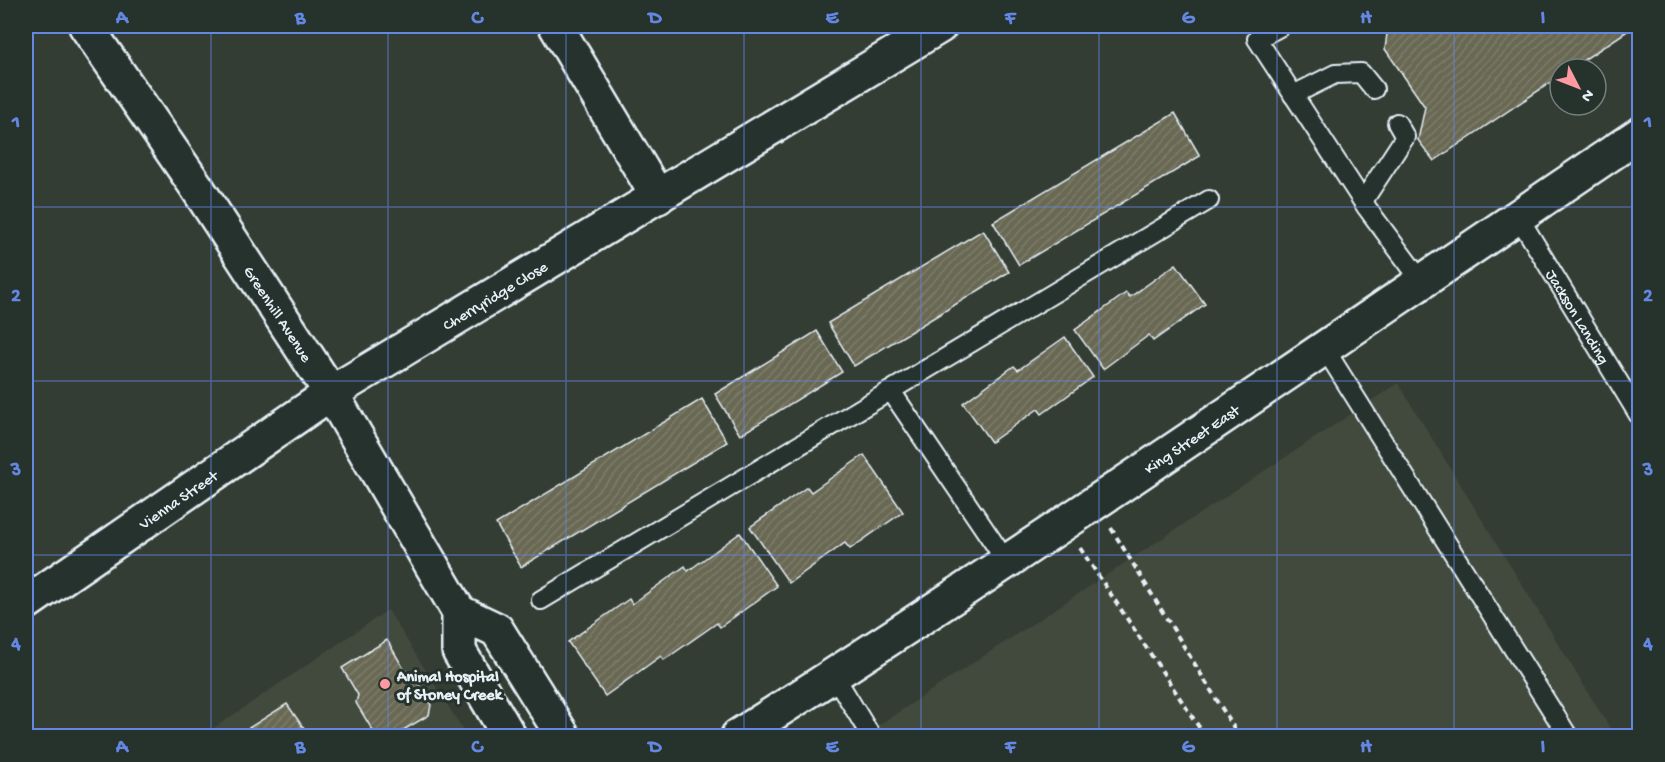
<svg xmlns="http://www.w3.org/2000/svg" width="1665" height="762" viewBox="0 0 1665 762" font-family="'Gochi Hand',sans-serif">
<defs>
<pattern id="building-hatch" width="6" height="6" patternUnits="userSpaceOnUse" patternTransform="scale(1.5)"><rect width="6" height="6" fill="#686752"/><path d="M-1 1l2-2M0 6l6-6M5 7l2-2" fill="none" stroke="#7e7d6c"/></pattern>
</defs>
<rect width="100%" height="100%" fill="#333d34"/>
<filter id="ink" filterUnits="userSpaceOnUse"><feTurbulence type="fractalNoise" baseFrequency=".0167" numOctaves="2"/><feDisplacementMap in="SourceGraphic" scale="12" xChannelSelector="R" yChannelSelector="G"/><feConvolveMatrix kernelMatrix="1 2 1 2 8 2 1 2 1" color-interpolation-filters="sRGB"/></filter>
<g filter="url(#ink)">
<path fill="#434a3d" d="M1398,383L1615,736H862Z
M388,610L467,736H202Z"/>
<path fill="url(#building-hatch)" stroke="#e8f1f8" stroke-width="1.5" d="M1388,26H1635L1570,69H1560V76L1434,161L1418,140L1425,107L1385,49Z
M1175,113L1200,156L1019,265L993,222Z
M983,230L1009,272L854,366L828,323Z
M1176,264L1205,304L1153,341L1149,335L1103,369L1075,330L1126,293L1130,297Z
M817,331L842,372L740,435L715,394Z
M1065,337L1093,377L1042,414L1038,409L991,442L963,403L1014,366L1018,370Z
M702,399L727,442L521,567L496,524Z
M864,455L903,512L850,549L845,543L789,583L750,527L807,487L811,492Z
M740,533L777,586L720,627L717,623L664,660L661,656L605,696L568,642L629,599L632,604L685,566L688,571Z
M387,640L405,671L413,674L431,705L429,715L393,736H376L356,703L358,695L342,668Z
M287,704L309,736H236Z"/>
<g fill="none" stroke-linecap="round" stroke-linejoin="round">
<defs>
<g id="lane">
<path d="M1281,26L1257,39L1367,208L1422,282"/>
<path d="M1293,95L1335,74L1361,73L1374,89"/>
<path d="M1363,201L1405,137L1397,123"/>
<path id="s1" d="M1518,216L1640,417"/>
<path d="M1325,349L1568,736"/>
<path d="M891,391L1006,561"/>
<path d="M541,600L1209,200"/>
<path d="M834,675L871,736"/>
</g>
<g id="street">
<path d="M556,26L658,197"/>
<path id="s2" d="M26,603L331,393L940,26"/>
</g>
<g id="secondary">
<path id="s3" d="M86,26L196,186L331,393L459,612V651L509,736"/>
<path d="M459,612L497,630L563,736"/>
<path id="s4" d="M738,736C1043,543 1340,336 1640,134"/>
</g>
</defs>
<use href="#lane" stroke="#e8f1f8" stroke-width="22"/>
<use href="#street" stroke="#e8f1f8" stroke-width="38"/>
<use href="#secondary" stroke="#e8f1f8" stroke-width="38"/>
<path stroke="#e8f1f8" stroke-width="4" stroke-dasharray="6 4.5" stroke-linecap="butt" d="M1111,528L1239,736
M1080,548L1205,736"/>
<use href="#lane" stroke="#26332d" stroke-width="18"/>
<use href="#street" stroke="#26332d" stroke-width="33"/>
<use href="#secondary" stroke="#26332d" stroke-width="33"/>
</g>
</g>
<path fill="none" stroke="#6487e3" stroke-width="1.5" stroke-opacity="0.55" d="M211,26V736M388,26V736M566,26V736M744,26V736M921,26V736M1099,26V736M1277,26V736M1454,26V736M26,207H1640M26,381H1640M26,555H1640"/>
<circle fill="#ff9aa2" stroke="#26332d" stroke-width="2" cx="385" cy="684" r="6"/>
<g text-anchor="middle" stroke-width="6" stroke-linejoin="round" paint-order="stroke">
<g font-size="16" fill="#e8f1f8" stroke="#26332d">
<text dy="6" stroke="none"><textPath href="#s2" startOffset="561">Cherryridge Close</textPath></text>
<text dy="6" stroke="none"><textPath href="#s3" startOffset="346">Greenhill Avenue</textPath></text>
<text dy="6" stroke="none"><textPath href="#s1" startOffset="117">Jackson Landing</textPath></text>
<text dy="6" stroke="none"><textPath href="#s4" startOffset="542">King Street East</textPath></text>
<text dy="6" stroke="none"><textPath href="#s2" startOffset="184">Vienna Street</textPath></text>
</g>
<g font-size="16" font-weight="bold" fill="#e8f1f8" stroke="#26332d" text-anchor="start">
<text x="397" y="681">Animal Hospital<tspan x="397" dy="18">of Stoney Creek</tspan></text>
</g>
</g>
<rect width="1665" height="762" fill="none" stroke="#26332d" stroke-width="66"/>
<g transform="translate(1578 87) rotate(132)"><circle r="28" fill="#26332d" stroke="#747f7e" stroke-width="1.5"/>
<path d="M0-4.5L10 22L0 15L-10 22Z" fill="#ff9aa2"/>
<text y="-9" font-size="16" font-weight="bold" text-anchor="middle" fill="#e8f1f8">N</text>
</g>
<rect x="33" y="33" width="1599" height="696" fill="none" stroke="#6487e3" stroke-width="2"/>
<g font-size="20" text-anchor="middle" font-weight="bold" fill="#6487e3">
<text x="122" y="23">A</text>
<text x="300" y="23">B</text>
<text x="477" y="23">C</text>
<text x="655" y="23">D</text>
<text x="832" y="23">E</text>
<text x="1010" y="23">F</text>
<text x="1188" y="23">G</text>
<text x="1366" y="23">H</text>
<text x="1543" y="23">I</text>
<text x="16" y="127">1</text>
<text x="1648" y="127">1</text>
<text x="16" y="301">2</text>
<text x="1648" y="301">2</text>
<text x="16" y="475">3</text>
<text x="1648" y="475">3</text>
<text x="16" y="649">4</text>
<text x="1648" y="649">4</text>
<text x="122" y="752">A</text>
<text x="300" y="752">B</text>
<text x="477" y="752">C</text>
<text x="655" y="752">D</text>
<text x="832" y="752">E</text>
<text x="1010" y="752">F</text>
<text x="1188" y="752">G</text>
<text x="1366" y="752">H</text>
<text x="1543" y="752">I</text>
</g>
</svg>
